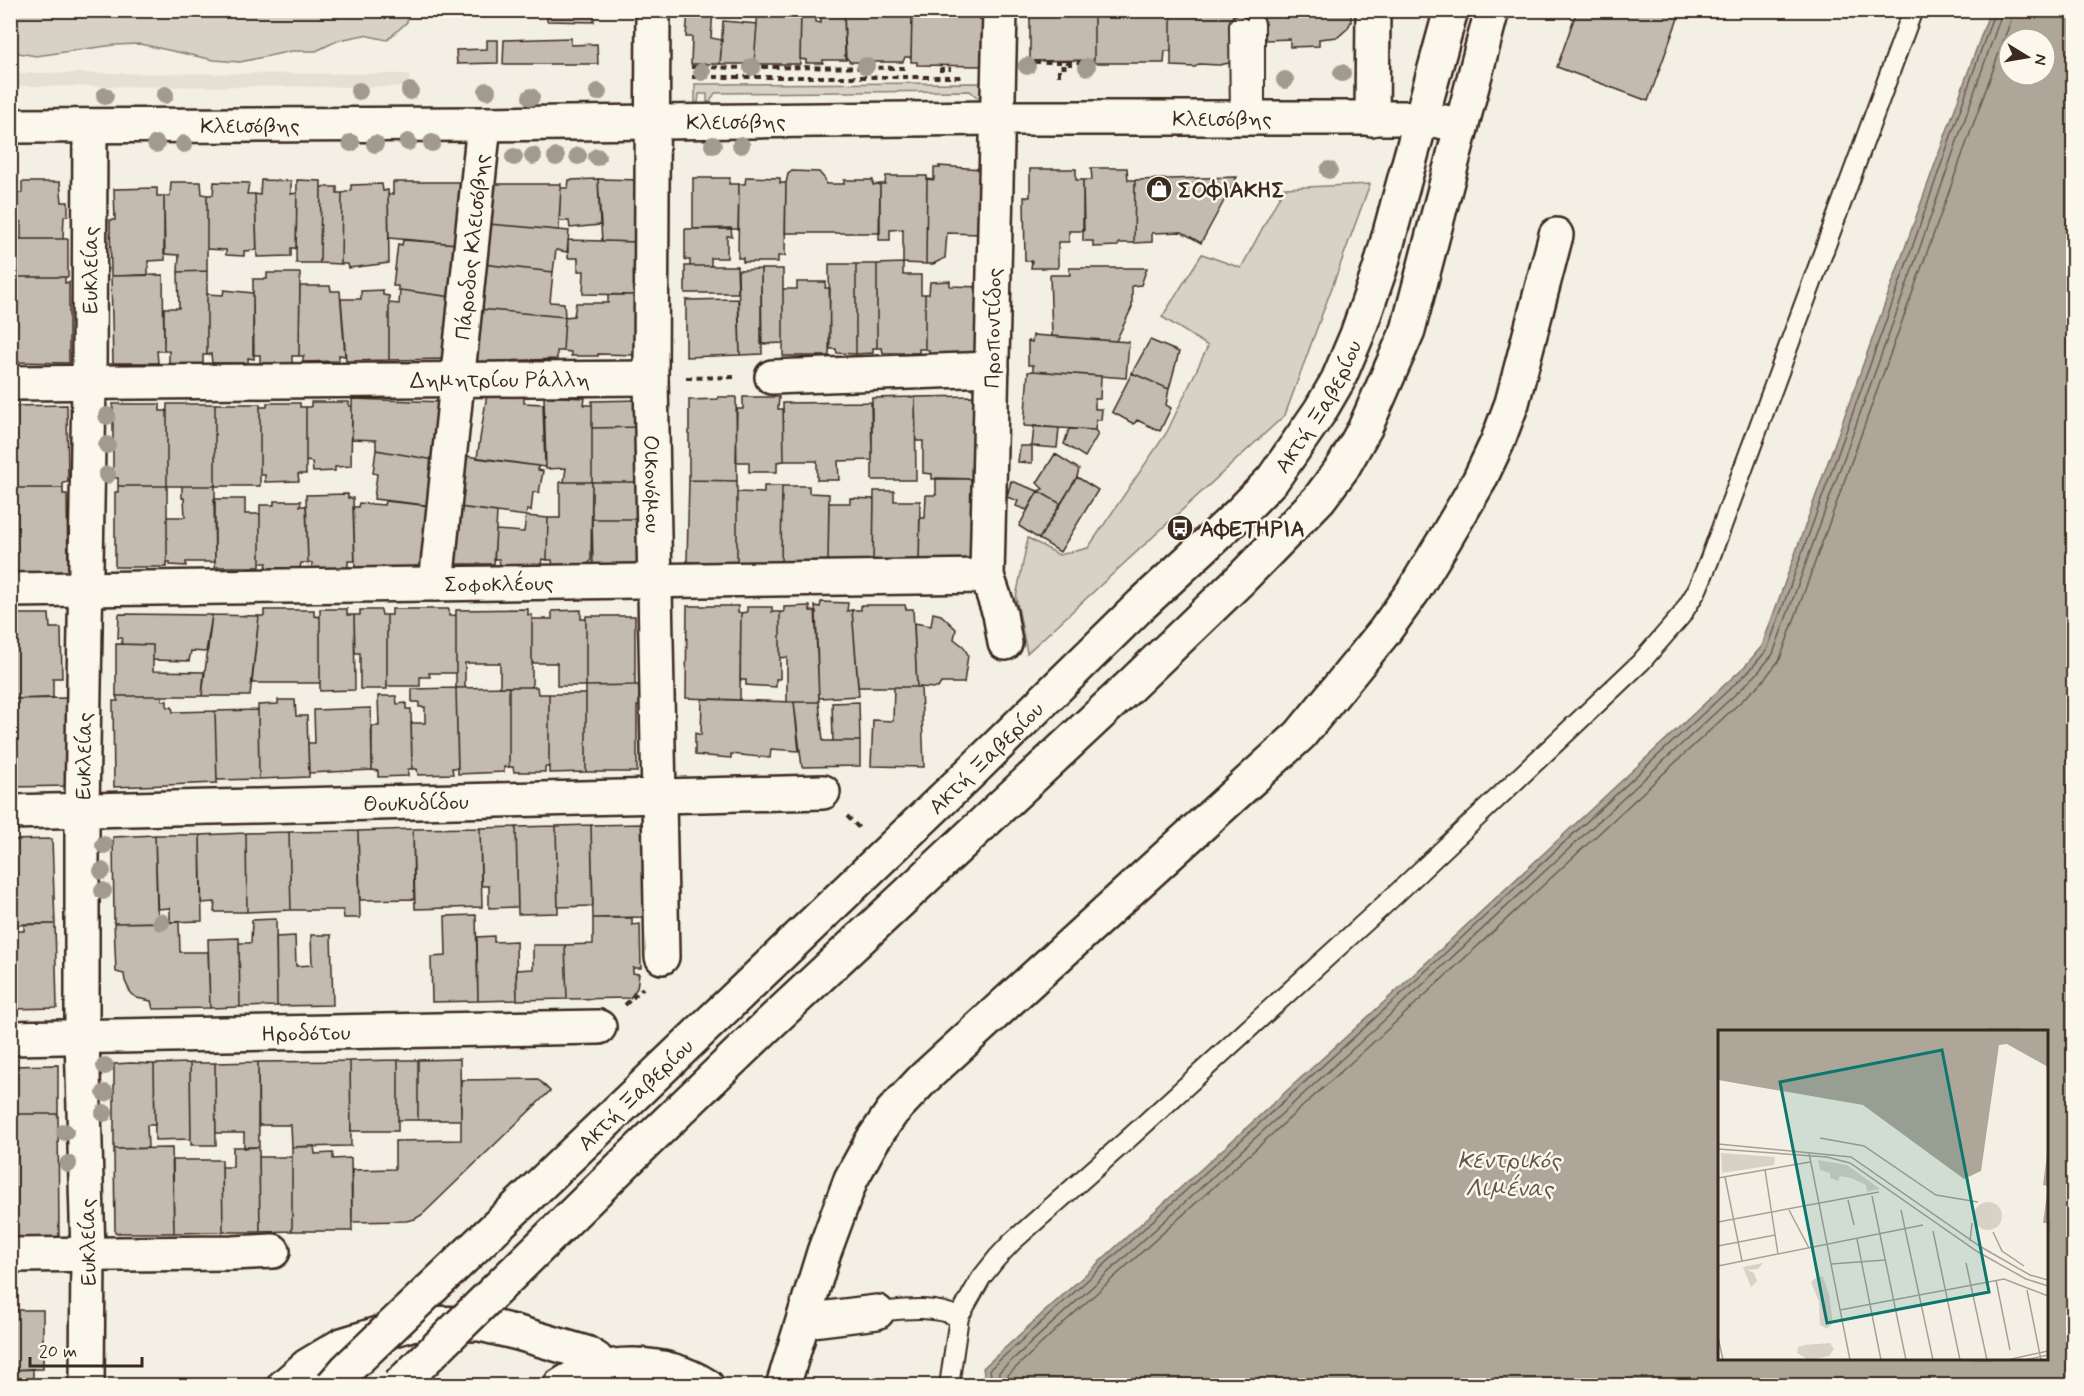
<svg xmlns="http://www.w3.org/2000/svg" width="2084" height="1396" viewBox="0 0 2084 1396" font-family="Mynerve,sans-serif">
<rect width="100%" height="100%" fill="#f3efe4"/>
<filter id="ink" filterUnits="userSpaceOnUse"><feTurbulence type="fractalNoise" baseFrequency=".0167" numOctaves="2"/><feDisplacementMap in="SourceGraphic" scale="12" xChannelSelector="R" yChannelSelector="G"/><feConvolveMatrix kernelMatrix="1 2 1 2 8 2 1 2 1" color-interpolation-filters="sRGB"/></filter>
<g filter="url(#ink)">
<path fill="#e5dfd4" d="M11,73L409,74V87L11,86Z"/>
<path fill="#d8d1c6" stroke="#8a7e72" stroke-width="1.5" d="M10,11L11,10L409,11L407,22L387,40L364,35L339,40L316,51H292L240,62L214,60L140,44L114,45L36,56L13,52L11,51Z
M992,83L991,97H977L970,91L715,93L710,102H707V94H699L698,103H695V84Z
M1370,184L1285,415L1027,653L1016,597L1028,538L1059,555L1088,548L1167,432L1208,346L1162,317L1202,254L1241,268L1284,188Z"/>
<path fill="#afa69a" stroke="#817468" stroke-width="1.5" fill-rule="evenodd" d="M1990,11H2073V1385H986L983,1368L1382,1004L1746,665L1762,646ZM2009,39H2045V75H2009ZM1720,1032H2046V1358H1720Z"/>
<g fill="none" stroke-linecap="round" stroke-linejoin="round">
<path stroke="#695c50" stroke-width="1.5" d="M992,1386L990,1369L1386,1008L1750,670L1767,650L1905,268L1995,10
M999,1386V1372L1391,1014L1755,676L1773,654L1912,270L2003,10
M1008,1386V1375L1058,1328L1398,1020L1762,682L1780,659L2011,20L2012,10"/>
</g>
<path fill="#c3bbb0" stroke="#3b2a1e" stroke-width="1.5" d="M547,10H594V22L547,21Z
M688,10H713L711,38L722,40L720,64H691L692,37H686Z
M758,10H801L800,64H754Z
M801,10H815L816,22L821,23V10L844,11L846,60H823V63H806V60L800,59Z
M850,10H897V12L912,13L911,57H905L903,62H850L845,56L844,11Z
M936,10H980L979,15L937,13Z
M1030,10H1094V60L1030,61Z
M1094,10H1171V51H1165L1164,63H1094Z
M1171,10H1233V59L1229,63L1219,65L1199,64L1195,67L1171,66Z
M1264,10H1351V22L1347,29L1338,37L1319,39V46L1290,47V39L1265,40Z
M1577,10H1681L1648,101L1557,67Z
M912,13L979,15V19L984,20L983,66L917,65V62H911Z
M723,21L757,24L754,64H720Z
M571,38V45L597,44L598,64H503L504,40Z
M487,40H498V63L457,64L456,50L487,49Z
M939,166L981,169L980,234L947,233L945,258L933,264H926L927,179L934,180V168H940Z
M1091,168H1127L1128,180H1135L1134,243H1119L1118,246L1093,247V241H1083V180H1092Z
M1030,169H1076V180H1083L1084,231H1069V242H1058V268H1031L1032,261H1025L1024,197H1030Z
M792,171L819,172L825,179L826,184H844V180H873V185L880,184V233H785L786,183L788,174Z
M886,176H927L926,264L903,263V229L890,230V240H879L880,184H885Z
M746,177L780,178V183H786L785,256H778V262H743V258H738L739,184H745Z
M1237,177L1201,243L1182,232L1152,233V242L1134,243L1135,180Z
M693,178H730L729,184H739L738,229H693Z
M598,179L643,180L638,242L602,241Z
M598,179L600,225L570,228L569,221H559L561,188H568L569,180Z
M261,180L291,181V194L297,193L296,248H291V256L257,257L255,194L260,195Z
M297,180L321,181L320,263H296Z
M22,182H60L62,202H68V216H64L63,239H21V222H11V192L22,193Z
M171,182H201L202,194L207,195V271L178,272L179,255L164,254V196H170Z
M214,182L249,183L247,194H255L257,250L244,251V256L226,255V250L207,249V195H213Z
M393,182H470L458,244L389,238L388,194H393Z
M382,184L383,191L388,190L389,263L349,268L348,264H341L342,193L351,191V185Z
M493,184H561L559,230L489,224Z
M321,187H337V193H342L341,264L320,263Z
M157,188V196H164L165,260L148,261V275L111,276L110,220H115L114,189Z
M489,224L569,231L567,252L556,250L553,272L483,264Z
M731,228L732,236H727V258H711V266H690V260H685V229Z
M10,239H68V277H10Z
M403,240L458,244L452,297L400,290H398V286H393L398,244L402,245Z
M568,240L638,242L636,295L583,294L584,271H578V258H568Z
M903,263V275H921V294H925V349H919V353H883L882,348H877V264Z
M483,264L553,272L550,302L564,303L565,317L479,309Z
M829,264H856V354L837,353L836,349H830Z
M856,264H877V348H873V353L856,354Z
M685,266H737L738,293H685Z
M1069,268H1147L1141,285L1132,286V307L1116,341L1052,336L1050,275H1070Z
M761,269H783V343L761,344Z
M761,269L762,354L740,355L738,270Z
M207,271V355H203V364H169V351H164V308H179L178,272Z
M267,273H300L299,356H292V363H260V355H253V279H267Z
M163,275L164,351H157L158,363H113L111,276Z
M10,277H65V283L69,282V363L10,362Z
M950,281V286L982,287L979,352L928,356L929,350L925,349V294H929L930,282Z
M797,282H826L825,288H830L829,356H783V289H797Z
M300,286H330L331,291H340L345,356L339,355V361L302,362L304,356H299Z
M224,290L253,293L254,359L248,358V363H212L211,354L207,355V294L223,295Z
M383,290V295L389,296V360L346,361L341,299H361V291Z
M400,290L452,297L450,359L389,360V303L399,304Z
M608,295H636L639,355L598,354V356H571V352L563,351L565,317L574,316L576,303H608Z
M738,299L740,355L686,357V300Z
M479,309L565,317L563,351H557V359L475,362Z
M1033,335L1129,342L1126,378L1033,371V365H1028V341L1032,342Z
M1150,340L1179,352L1169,389L1132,373Z
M1033,371L1101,376L1100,399H1095V409H1102L1101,420H1096L1095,430L1024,426L1028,372Z
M1132,373L1169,389L1166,405L1171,408L1160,431L1137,420L1134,424L1112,412Z
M487,394L524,396V403L543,404L545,467L477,458Z
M544,396L585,398L584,405H592V482H564L566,468L546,469Z
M977,396L975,479H932V474L923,473V441H916L915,397Z
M718,397H736L737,481L689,480V400L718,399Z
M743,397H779L778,409H783L784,461L777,462V472H749V462H736L737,409H743Z
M915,397L916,480H872V398Z
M352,399L445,402L434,460L376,450V440L352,439Z
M641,400V427L592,428V401Z
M311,402H349V406H352L351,466L335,467V471L313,472L312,462L306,461V407H311Z
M871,402L872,460L838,461L839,480H817V461H784L783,403Z
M267,403H300V407H306V474H298L299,481L265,482V475H260V407H267Z
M113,404H160V411H167V486H118V478H113Z
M167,404H215V486H167Z
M215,404H260V486H215Z
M67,405L68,482L63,483V488H11L10,406Z
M1034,426L1059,428L1057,448L1032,446Z
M641,427V482H592V428Z
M1069,429L1095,430L1098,434L1085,457L1064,444Z
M1020,446H1032V463L1018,462Z
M376,450L441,461L434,506L374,499L377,474L373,473Z
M1055,454L1079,469L1077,477L1061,504L1038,491L1043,489L1037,483Z
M466,456L538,466V470L543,471L539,493L533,492L531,511L527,510L526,516L459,507Z
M1077,477L1098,490L1060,552L1039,539Z
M936,478L975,479L974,565H919L920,518H925L926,495H936Z
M689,480L737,481V562H687Z
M1011,481L1038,491L1027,510L1016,506L1018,501L1007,497Z
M560,482H592L591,561L584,567L553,568L552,560H547L548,518H560Z
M592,482H641V519H592Z
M118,486H167V567H115V492H118Z
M182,486H215V562H186V566L170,565V562H167V517H185L184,498H182Z
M764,486H782L781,563L737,562V492L764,493Z
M782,486H809V493L829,494L828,564L781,563Z
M10,488H63V494H67L68,575L10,576Z
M874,491H894V501H920L919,565L873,564Z
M1038,491L1061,504L1039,539L1019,526Z
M348,494V498H353L355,561H348V568L312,569V563H308L306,495Z
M850,498L874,499L873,564H828L829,503H850Z
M214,499H245V514H260V567H215Z
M274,501H301L300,506H306L308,563H301L300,568H266L267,563H260V505H274Z
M385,501L431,506L426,567L355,568L353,507H358L359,503L384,505Z
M459,507L497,512L494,564H452Z
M526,516L548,518L547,560L542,559L541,565H500L499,559H494L496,530L524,532Z
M592,519H641L642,563L593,565Z
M821,602L848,603L847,611L852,610L859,696L819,698L815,606L820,607Z
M861,605H905L906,609H913L917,687H858L852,610H861Z
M687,606H738V613H741L740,700L686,698Z
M810,606V611H816L819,702H787V657L780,658V612H784V607Z
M747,607H772V612H780V679H776V687L746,685V680H740L741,613L747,612Z
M320,609H347V615H354L355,690L320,691Z
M392,609H449V616L456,615V673H429L430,677H420V686H387V615H392Z
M528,609V615H532V687H500V663H465V688H456V610Z
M264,610H314V616L320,617V683H252L259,616H264Z
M360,610H381L382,615H387V689H360V653H355L354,615H360Z
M581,610V619H586V686H557V663H532V619H552V611Z
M933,613L941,615L956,629L954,639L963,646L968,655L964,683H941L938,688L917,687L914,623L931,626Z
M10,614H49L50,628H61L62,678H53V698L10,699Z
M119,614L212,615L206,652L191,651L189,661L153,660V645L122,644V638H118Z
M212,615L259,616L250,696H202Z
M586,616H635V685L586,686Z
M116,644L153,645V671L204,672L202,696H116Z
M635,685H640V706H637V772H586V686Z
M509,687H537L538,694H549V767H545V772H514L513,767H509Z
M509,687V767H504V772L458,774L456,688Z
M894,687H921L924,767L871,766L873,720L893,721Z
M456,688L458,768H452L453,774L418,775L417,769H412L411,723H425V707H419V702H412V689Z
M549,694H586V772L549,773Z
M116,696H162V701H167V707H172L173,712L215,711L217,783L114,787L113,701H118Z
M378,696H396L397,704L406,703V709H411L412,769H408V776L378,777V771L372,770V726H379Z
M68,698L69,786L10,787V699Z
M702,699L794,702L799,751L771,749L770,758L731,754V758L695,755V733L701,735Z
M278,700H295L296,716H307L309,777L259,779L258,705L278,704Z
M794,702H819L823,741H860V766L802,767Z
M859,702L860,741H833L832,703Z
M371,708L372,770L309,773L308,743H315L314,710Z
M258,710L259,779L217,780L215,711Z
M643,824L645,917L593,918L591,825Z
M591,825L593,906L558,907L556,826Z
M556,826L558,913L518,914L516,827Z
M516,827L518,907L489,908V886H481L480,828Z
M480,828L482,907L415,909L413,829Z
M413,829L414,899L360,900L358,831Z
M358,831L360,918H344L343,910H291L289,832Z
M289,832L291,910L247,912L246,833Z
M246,833L247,912H214L215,902L201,903L200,835Z
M155,835L158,922L114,923L113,837Z
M155,835H200L202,921L170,922V908L157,909Z
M52,839L55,924L10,925V840Z
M476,915L478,1001L432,1002L431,957L446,956L445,916Z
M593,918H632V925L640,924L641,968H633V973L639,974L637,988L630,998L567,999L565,945L593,944Z
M276,919L277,1006L240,1007L239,943H251L252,920Z
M179,922L180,952H208L210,1008L153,1009L151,1001L137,998L131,994L125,981L124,974L116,972L114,923Z
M24,924H55L57,1008L10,1009V931H24Z
M311,935H331L333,1005L277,1006L276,937L295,936L296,966L312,965Z
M494,936V942L516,941L517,1000L478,1001L477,937Z
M239,938L240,1007L210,1008L208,939Z
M533,945H565L567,999L517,1000L516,970L533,969Z
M460,1059L461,1120H418V1060Z
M398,1060H418V1120H398Z
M398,1060V1131H351L350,1061Z
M350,1061L351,1146L292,1147L291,1125H258V1062Z
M258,1062L259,1147L244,1148V1133H216L215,1063Z
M131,1063L154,1064L155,1125H147L148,1148L114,1149V1064Z
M190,1063L191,1139L155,1140L154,1064Z
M190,1063H215L216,1145H191Z
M58,1065V1114H12L10,1066Z
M538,1079L550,1091L423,1214L415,1219L406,1221L352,1222V1170L395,1169V1141L461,1140V1080Z
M10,1114H58L59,1238L10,1239Z
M314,1146L315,1154L333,1153V1159L351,1158L352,1231H292V1147Z
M233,1147H259L260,1232H223L222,1167H233Z
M172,1148L174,1233H115L114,1149Z
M259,1157H292V1231L260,1232Z
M173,1160H222L223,1232L174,1233Z
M10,1310H43V1369L10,1370Z
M33,1369V1386H10V1370Z"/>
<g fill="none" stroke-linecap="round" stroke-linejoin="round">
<defs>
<path id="service" d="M1255,24V118
M1239,25L1240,118
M877,1312C906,1309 932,1305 959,1317
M949,1386L959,1317L981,1278L997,1258L1012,1242L1127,1140L1395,895L1641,662L1681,616L1696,592L1709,561L1913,10"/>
<g id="minor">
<path id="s1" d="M653,10L651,378L662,957"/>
<path d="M1000,10L987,576L1000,614L1005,643"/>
<path d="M1372,119L1373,10"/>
<path d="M772,377L992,369"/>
<path id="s2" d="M10,383L651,378"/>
<path id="s3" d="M436,584L484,124"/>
<path id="s4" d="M10,590L987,576"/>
<path id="s5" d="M10,812L823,792"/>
<path id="s6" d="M10,1038L599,1027"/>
<path d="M10,1255L232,1253L273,1251"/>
<path d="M804,1321L877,1312"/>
<path id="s7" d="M87,1386L88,1253L82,1037V810L89,383L90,126"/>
<path d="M560,1386C603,1357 664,1359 707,1386"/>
<path d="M783,1386L824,1252L851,1179L872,1141L892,1112L923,1079L1300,735L1384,632L1414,590L1445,539L1479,481L1497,443L1512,403L1556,235"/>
</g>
<g id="tertiary">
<path id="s8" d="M10,126L484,124L997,118H1422L1461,125"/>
</g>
<g id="secondary">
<path id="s9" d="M607,1121L971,772L1141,605L1239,514L1273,479L1320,411L1338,380L1357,335L1380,269L1451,10"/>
<path d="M631,1157L769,1024L1132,684L1241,579L1319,499L1343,467L1365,428L1408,330L1492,10"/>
<path d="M284,1386L307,1366L342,1345L414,1323L480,1324L518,1333L586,1353L596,1359L603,1368"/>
</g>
</defs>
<use href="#service" stroke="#3b2a1e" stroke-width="22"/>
<use href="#minor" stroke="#3b2a1e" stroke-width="38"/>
<use href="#tertiary" stroke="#3b2a1e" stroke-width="38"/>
<use href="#secondary" stroke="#3b2a1e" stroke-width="38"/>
<path stroke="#3b2a1e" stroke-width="4" stroke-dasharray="6 4.5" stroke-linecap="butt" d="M1034,62H1070
M691,67L747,68
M762,67L908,68
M756,70L757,64
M941,72V69H951
M1059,76V67H1070V62H1090V60
M692,77H964
M686,378L738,377
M847,816L861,830
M625,1005L643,988"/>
<use href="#service" stroke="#fbf7ec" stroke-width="18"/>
<use href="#minor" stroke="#fbf7ec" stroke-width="33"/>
<use href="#tertiary" stroke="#fbf7ec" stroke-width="33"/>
<use href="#secondary" stroke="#fbf7ec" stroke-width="33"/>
<defs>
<path id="secondary-bridge" d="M332,1386L346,1370L607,1121
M398,1386L631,1157"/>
</defs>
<use href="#secondary-bridge" stroke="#3b2a1e" stroke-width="38" stroke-linecap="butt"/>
<use href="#secondary-bridge" stroke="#fbf7ec" stroke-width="33"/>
</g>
<g fill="#a39a8e">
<circle cx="866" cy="66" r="9"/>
<circle cx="1027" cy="66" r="9"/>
<circle cx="752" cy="67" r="9"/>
<circle cx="1087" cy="67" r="9"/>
<circle cx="702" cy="72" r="9"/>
<circle cx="1342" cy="73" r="9"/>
<circle cx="1285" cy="80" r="9"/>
<circle cx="359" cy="91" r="9"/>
<circle cx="410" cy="91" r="9"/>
<circle cx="487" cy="91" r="9"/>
<circle cx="598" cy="92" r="9"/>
<circle cx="165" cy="95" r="9"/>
<circle cx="105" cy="96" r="9"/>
<circle cx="531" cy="97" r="9"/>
<circle cx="408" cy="142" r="9"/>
<circle cx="351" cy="143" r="9"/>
<circle cx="432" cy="143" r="9"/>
<circle cx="156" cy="144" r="9"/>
<circle cx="184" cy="144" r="9"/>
<circle cx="375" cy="144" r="9"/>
<circle cx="713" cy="145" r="9"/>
<circle cx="741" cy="145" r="9"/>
<circle cx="533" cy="156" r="9"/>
<circle cx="578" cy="156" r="9"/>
<circle cx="514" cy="157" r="9"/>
<circle cx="556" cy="157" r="9"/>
<circle cx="597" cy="157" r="9"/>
<circle cx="1329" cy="170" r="9"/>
<circle cx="107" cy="416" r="9"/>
<circle cx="107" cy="445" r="9"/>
<circle cx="107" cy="475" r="9"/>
<circle cx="104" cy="845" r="9"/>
<circle cx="102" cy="871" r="9"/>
<circle cx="103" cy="891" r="9"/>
<circle cx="161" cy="922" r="9"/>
<circle cx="105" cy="1066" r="9"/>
<circle cx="105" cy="1093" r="9"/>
<circle cx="104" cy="1113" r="9"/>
<circle cx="65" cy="1132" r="9"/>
<circle cx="68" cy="1164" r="9"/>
</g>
</g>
<defs>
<symbol id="shop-disc" viewBox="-11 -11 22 22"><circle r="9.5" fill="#3b2a1e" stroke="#fbf7ec"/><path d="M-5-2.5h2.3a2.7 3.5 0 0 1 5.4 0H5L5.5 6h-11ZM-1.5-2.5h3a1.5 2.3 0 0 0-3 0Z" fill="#fff"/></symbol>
<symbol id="bus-disc" viewBox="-11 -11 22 22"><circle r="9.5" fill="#3b2a1e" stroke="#fbf7ec"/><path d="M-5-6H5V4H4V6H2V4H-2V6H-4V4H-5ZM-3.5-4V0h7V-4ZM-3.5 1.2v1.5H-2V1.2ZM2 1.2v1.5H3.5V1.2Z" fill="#fff"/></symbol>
</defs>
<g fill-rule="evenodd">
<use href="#shop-disc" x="1144" y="174" width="30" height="30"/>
<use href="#bus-disc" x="1165" y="513" width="30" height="30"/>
</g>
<g text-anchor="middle" stroke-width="5" stroke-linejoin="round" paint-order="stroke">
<g font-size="22" fill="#3b2a1e" stroke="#fbf7ec">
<text dy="8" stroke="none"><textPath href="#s8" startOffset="1212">Κλεισόβης</textPath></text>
<text dy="8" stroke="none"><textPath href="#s8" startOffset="726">Κλεισόβης</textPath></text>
<text dy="8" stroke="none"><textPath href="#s8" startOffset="240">Κλεισόβης</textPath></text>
<text dy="8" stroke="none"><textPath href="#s3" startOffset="339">Πάροδος Κλεισόβης</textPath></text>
<text dy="8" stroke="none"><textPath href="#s7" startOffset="1116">Ευκλείας</textPath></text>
<text transform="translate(992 328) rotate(-89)" y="8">Προποντίδος</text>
<text dy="8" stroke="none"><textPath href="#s2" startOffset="490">Δημητρίου Ράλλη</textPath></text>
<text dy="8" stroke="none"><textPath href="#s9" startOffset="1011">Ακτή Ξαβερίου</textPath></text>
<text dy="8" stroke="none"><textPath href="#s1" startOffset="474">Οικονόμου</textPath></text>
<text dy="8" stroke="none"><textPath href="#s4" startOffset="489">Σοφοκλέους</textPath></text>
<text dy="8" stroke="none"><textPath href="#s7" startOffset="630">Ευκλείας</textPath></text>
<text dy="8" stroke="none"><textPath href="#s9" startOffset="525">Ακτή Ξαβερίου</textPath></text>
<text dy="8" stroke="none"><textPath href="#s5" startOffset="406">Θουκυδίδου</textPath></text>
<text dy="8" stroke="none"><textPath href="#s6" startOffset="296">Ηροδότου</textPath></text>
<text transform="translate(635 1094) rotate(-44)" y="8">Ακτή Ξαβερίου</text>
<text transform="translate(87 1242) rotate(-91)" y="8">Ευκλείας</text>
</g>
<g font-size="22" font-weight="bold" fill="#3b2a1e" stroke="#fbf7ec" text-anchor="start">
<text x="1178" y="197">ΣΟΦΙΑΚΗΣ</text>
<text x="1200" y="536">ΑΦΕΤΗΡΙΑ</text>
</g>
<g font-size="24" font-style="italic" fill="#645549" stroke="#fbf7ec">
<text x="1509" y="1168">Κεντρικός<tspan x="1509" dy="28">Λιμένας</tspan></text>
</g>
</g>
<g transform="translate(1718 1030)">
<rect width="330" height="330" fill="#f3efe4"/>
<path d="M3,123L57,127L56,135L4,143ZM100,130L129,135L162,159L149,162L148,155L133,148L122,146L120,151L112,148V143L102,140ZM256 186a14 14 0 1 1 28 0a14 14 0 1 1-28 0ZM45,233L40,239L29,240L36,243L39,251L33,257L25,237ZM100,246L105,247L111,264L115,293L109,299L102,295L101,272L93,252ZM112,313L116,319L111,326L91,330L79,323L80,317L87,315Z" fill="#d8d1c6"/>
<path d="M0,0H330V37L289,14L281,15L263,141L246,149L145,75L0,50ZM330,117V193H325L330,156L325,155Z" fill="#afa69a"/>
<path fill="none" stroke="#afa69a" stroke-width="3" d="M15,0L75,7L107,0M30,0L75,5L98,0M47,0H89M62,0H81M0,1L75,8L115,0M0,3L75,10L123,0"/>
<path fill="none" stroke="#a9a095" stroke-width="1.5" d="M102,108L146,116L218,165L260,172M0,114L133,127L263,217L312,245L330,250M0,119L109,127L132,133L260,222L308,249L330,256M91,123L132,330M47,140L60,224M7,147L24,231M0,148L92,132M154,166L188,330M130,170L136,195M71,180L91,218M183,180L215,330M0,192L161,162M215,201L242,330M275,202L284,221L306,236M139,209L163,330M252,211L254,193M0,216L57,205M248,233L269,330M113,234L167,230M0,236L205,195M278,250L292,320M309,260L323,330M122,280L286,249L330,266M0,307L5,330M289,330L330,321M307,330L330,325"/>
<path fill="#0f766e" fill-opacity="0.15" stroke="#0f766e" stroke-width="3" d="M224,20L271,262L109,293L62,52Z"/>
<rect width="330" height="330" fill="none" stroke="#3b2a1e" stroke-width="3"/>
</g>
<rect width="2084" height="1396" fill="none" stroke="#fbf7ec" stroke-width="36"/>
<rect x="18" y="18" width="2048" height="1360" fill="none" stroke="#3b2a1e" stroke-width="2" filter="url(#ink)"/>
<g transform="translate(2027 57) rotate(101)"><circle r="28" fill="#fbf7ec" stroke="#aea59a" stroke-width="1.5"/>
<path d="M0-4.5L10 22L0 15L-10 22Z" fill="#3b2a1e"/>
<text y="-9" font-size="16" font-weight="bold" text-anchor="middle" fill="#3b2a1e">N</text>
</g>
<path d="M30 1357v9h112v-9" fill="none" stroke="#3b2a1e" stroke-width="3"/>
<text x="39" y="1357" font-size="18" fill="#3b2a1e" stroke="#fbf7ec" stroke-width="4.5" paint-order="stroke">20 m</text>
</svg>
